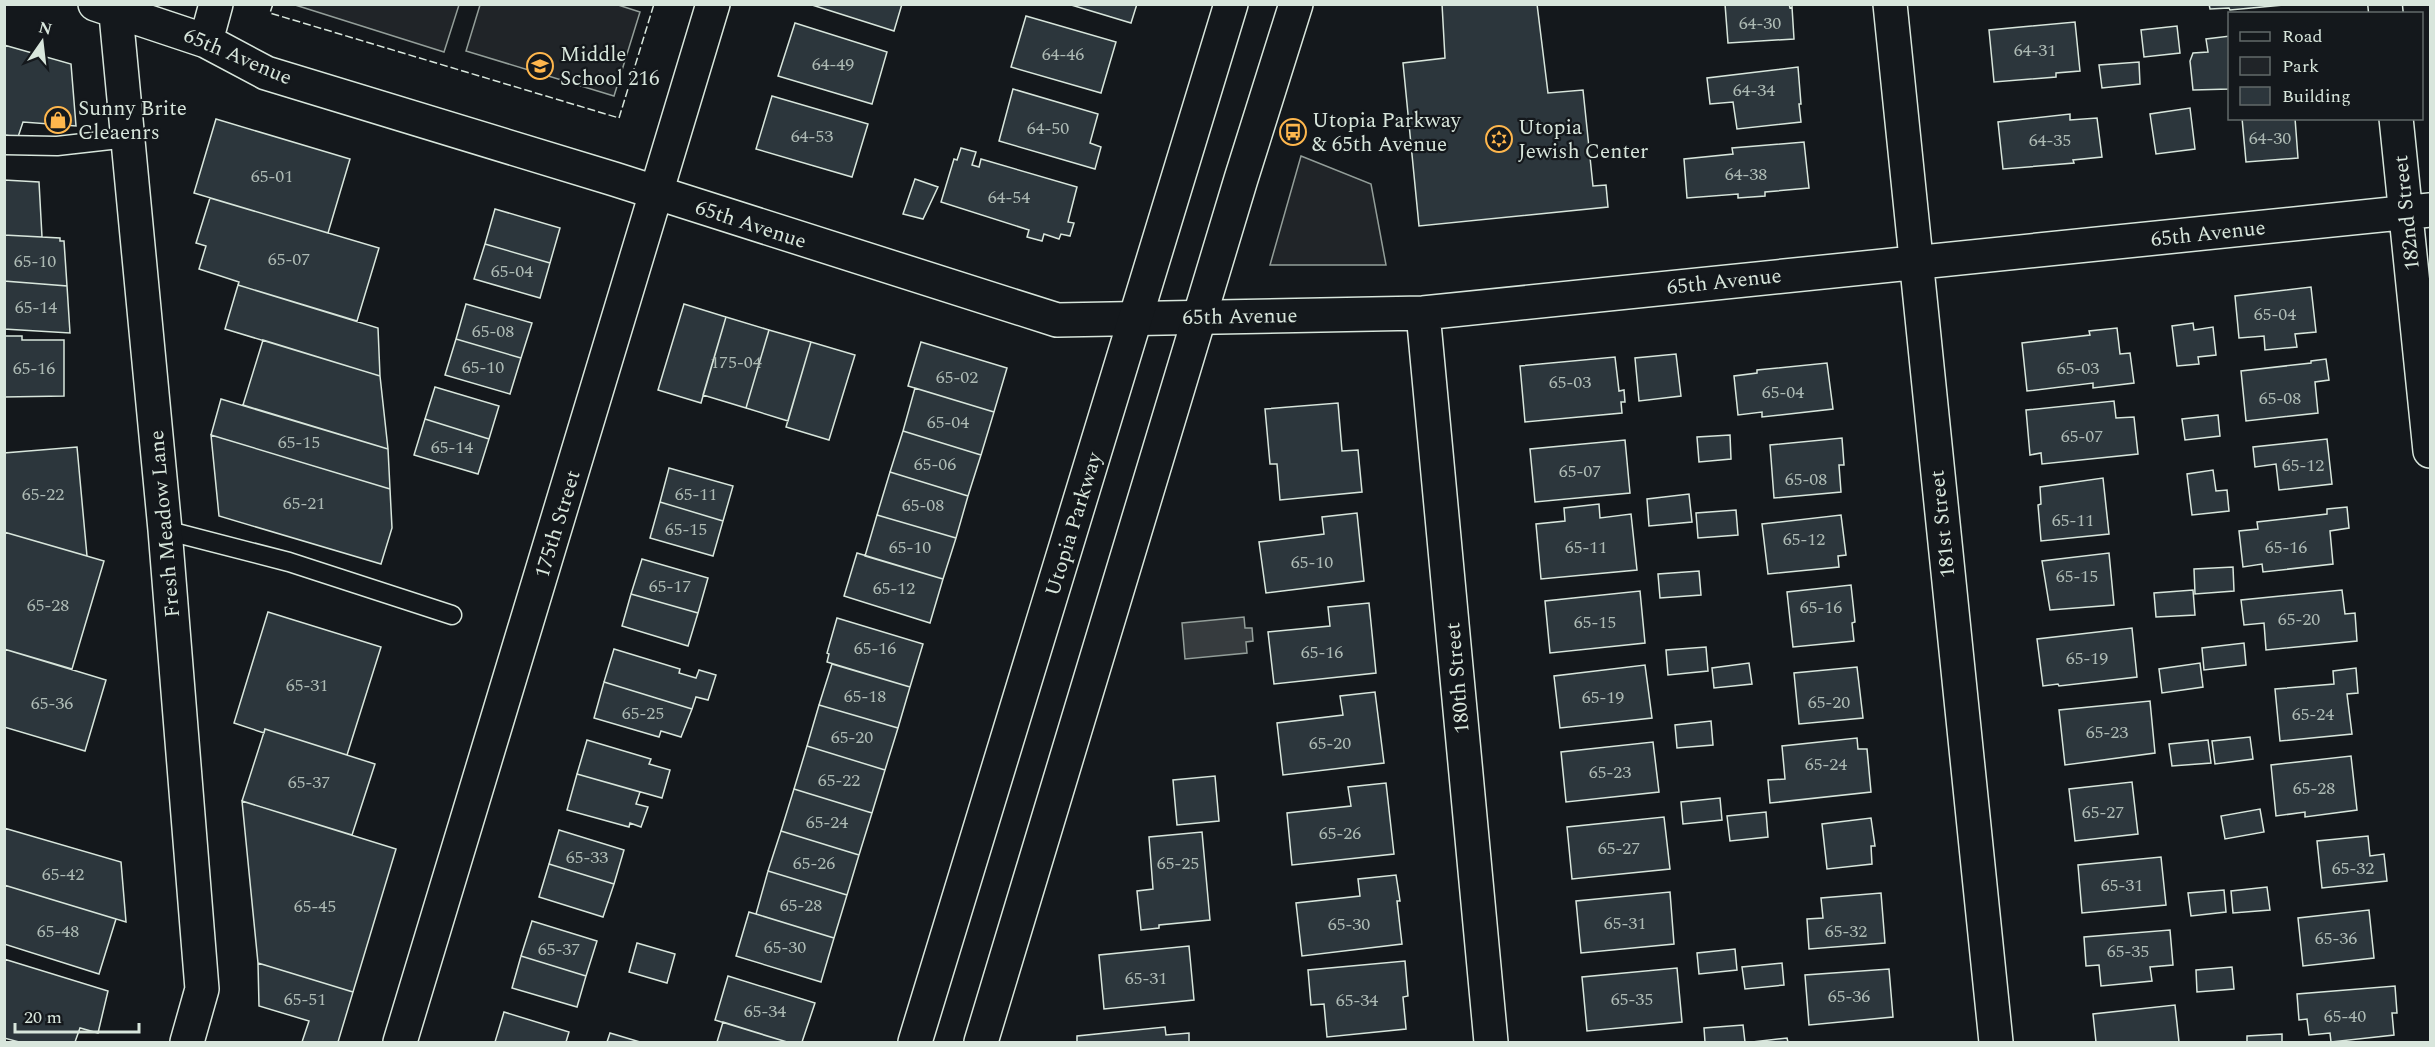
<svg xmlns="http://www.w3.org/2000/svg" width="2435" height="1047" viewBox="0 0 2435 1047" font-family="Spectral,serif">
<rect width="100%" height="100%" fill="#14181c"/>
<path fill="#202428" stroke="#939e99" stroke-width="1.5" d="M292,4H459V5L444,52Z
M615,4L640,12L614,96L466,51L480,5Z
M1301,156L1371,184L1386,265H1270Z"/>
<path fill="#363b3e" stroke="#939e99" stroke-width="1.5" d="M1244,617L1245,628H1252L1253,641L1246,642L1247,653L1185,659L1182,623Z"/>
<path fill="#2c363c" stroke="#d8e6dc" stroke-width="1.5" d="M809,4H902L894,31Z
M1068,4H1137L1131,23Z
M1442,4H1537L1548,93L1583,90L1593,186L1606,185L1608,207L1419,226L1403,63L1445,58Z
M1725,4H1789L1790,8L1792,7L1794,39L1728,43Z
M2209,4H2283V5L2230,10L2229,8L2210,9Z
M1026,16L1116,42L1101,93L1011,67Z
M2075,22L2080,71L2056,73V77L1994,82L1989,30Z
M795,23L887,52L872,104L778,76Z
M2177,26L2180,53L2144,57L2141,30Z
M2230,36V89L2193,90L2190,61L2193,53L2208,52L2206,39Z
M4,45L71,64L76,126L23,122L18,137L4,135Z
M2139,62L2140,84L2102,88L2099,65Z
M1798,67L1801,104H1799L1801,122L1737,129L1733,102L1710,104L1707,78Z
M1013,89L1098,114L1090,143L1101,147L1095,169L999,141Z
M772,96L868,124L852,177L756,149Z
M2190,108L2195,149L2156,154L2150,114Z
M2070,114V120L2097,118L2102,157L2073,160L2074,163L2003,169L1998,122Z
M2242,118H2295L2298,158L2246,162Z
M216,119L350,159L328,233L194,193Z
M1804,142L1809,188L1765,192V196L1738,198V194L1687,198L1684,159L1733,154L1732,148Z
M961,148L976,152L972,165L979,167L981,159L1077,187L1068,222L1074,223L1070,236L1061,234L1059,239L1044,234L1042,241L1027,237L1029,230L941,202L954,159L957,160Z
M915,179L938,187L923,219L903,214Z
M4,180L39,182L42,237L4,235Z
M210,198L379,248L357,321L238,285L239,282L199,269L206,246L196,243Z
M495,209L560,228L550,263L485,244Z
M4,235L60,238V241H64L67,286L4,281Z
M485,244L550,263L540,298L474,279Z
M4,281L67,286L70,333L4,329Z
M238,285L378,328L380,376L225,329Z
M2311,287L2316,332L2295,334L2297,347L2265,350L2264,336L2239,338L2235,296Z
M466,304L532,323L521,358L456,339Z
M684,304L726,317L701,403L658,390Z
M726,317L769,330L746,408L703,395Z
M2193,323L2194,330L2213,327L2216,355L2198,357L2199,364L2177,366L2172,326Z
M2117,328L2120,354L2130,353L2134,383L2093,388V383L2027,391L2022,343L2090,335L2089,331Z
M769,330L811,342L788,421L746,408Z
M4,336H22V340H64V396L4,397Z
M456,339L521,358L510,394L445,375Z
M263,340L380,376L388,449L243,405Z
M811,342L855,355L829,440L786,427Z
M921,342L1007,368L994,412L908,386Z
M1676,354L1681,396L1639,401L1635,358Z
M1615,357L1619,391L1624,390L1625,402H1621L1622,413L1525,422L1520,366Z
M2326,359L2329,380L2315,382L2318,413L2246,421L2241,371L2311,363V361Z
M1827,363L1833,409L1762,417V412L1738,415L1734,376L1757,373V370Z
M435,387L499,406L489,439L425,419Z
M915,388L994,412L981,455L903,431Z
M221,399L388,449L390,489L211,435Z
M2114,401L2116,418L2134,417L2138,454L2042,464L2041,453L2030,455L2026,410Z
M1338,403L1342,451L1358,450L1362,492L1280,500L1277,464H1270L1265,409Z
M2218,415L2220,436L2185,440L2182,419Z
M425,419L489,439L478,474L414,455Z
M903,431L981,455L968,496L890,472Z
M211,435L390,489L392,528L381,564L219,516Z
M1730,435L1731,459L1699,462L1697,437Z
M1842,438L1844,465H1839L1841,492L1774,498L1770,445Z
M2327,439L2332,484L2279,490L2276,464L2255,467L2253,447Z
M1625,440L1630,493L1535,502L1530,449Z
M77,447L87,556L4,532V453Z
M669,468L733,486L723,521L660,502Z
M2213,470L2216,491L2227,490L2229,511L2192,515L2187,474Z
M890,472L968,496L956,538L877,515Z
M2103,478L2109,534L2041,541L2038,505L2041,504L2040,487Z
M1689,494L1692,522L1649,526L1647,499Z
M660,502L723,521L713,556L650,538Z
M1599,504L1600,518L1631,514L1637,570L1541,579L1536,524L1565,521L1564,508Z
M2347,507L2349,528L2330,531L2333,564L2263,572L2262,564L2243,567L2239,531L2258,529L2257,522L2327,514V509Z
M1736,510L1738,535L1698,538L1696,513Z
M1357,513L1364,581L1266,593L1259,542L1324,534L1322,517Z
M877,515L956,538L943,579L865,556Z
M1841,515L1846,555L1838,556L1839,567L1768,574L1762,524Z
M4,532L104,561L72,669L4,649Z
M857,553L943,579L930,623L844,596Z
M2109,553L2114,605L2050,610L2042,561Z
M642,559L708,578L698,613L631,594Z
M2233,567L2234,591L2195,594L2194,569Z
M1699,571L1701,595L1660,598L1658,574Z
M1851,585L1855,622L1852,623L1854,641L1793,647L1787,592Z
M2193,590L2195,615L2156,617L2154,593Z
M2342,590L2345,614L2355,613L2357,641L2266,650L2264,623L2244,625L2241,600Z
M1640,591L1645,643L1550,653L1545,601Z
M631,594L698,613L688,646L622,626Z
M1369,603L1376,673L1274,684L1268,632L1330,626L1328,607Z
M268,612L381,647L347,755L265,729L264,733L234,723Z
M837,618L923,644L910,687L827,662L829,654L827,653Z
M2132,628L2137,677L2059,686L2058,684L2043,686L2037,639Z
M2244,643L2246,665L2204,670L2202,648Z
M1706,647L1708,671L1668,675L1666,650Z
M4,649L106,680L85,751L4,727Z
M614,649L680,669L679,673L696,678L699,670L716,675L708,700L696,697L692,709L604,682Z
M1749,663L1752,684L1714,688L1712,668Z
M2200,663L2203,687L2162,693L2159,669Z
M832,664L910,687L898,728L819,705Z
M1645,665L1652,718L1560,728L1554,676Z
M1857,667L1863,718L1799,724L1794,673Z
M2356,668L2358,693L2347,694L2352,734L2280,741L2275,689L2334,684L2333,671Z
M604,682L692,709L681,737L661,731L659,737L594,718Z
M1375,692L1384,763L1283,775L1277,723L1343,715L1340,696Z
M2150,701L2155,753L2065,765L2059,710Z
M819,705L898,728L885,770L807,746Z
M1711,721L1713,745L1677,748L1675,725Z
M265,729L375,764L352,835L242,801Z
M2250,737L2253,759L2215,764L2212,741Z
M1857,738L1858,749H1867L1871,792L1770,803L1768,780L1785,779L1782,746Z
M587,740L651,759L649,764L670,770L662,798L577,774Z
M2208,740L2211,763L2172,766L2169,744Z
M1653,742L1659,792L1566,802L1561,752Z
M807,746L885,770L872,813L794,789Z
M2351,756L2357,810L2305,817V812L2276,816L2271,765Z
M577,774L640,792L636,804L648,807L641,827L630,823L629,827L567,810Z
M1215,776L1219,821L1177,825L1173,780Z
M2132,782L2138,834L2075,841L2069,789Z
M1386,783L1394,854L1292,865L1287,813L1351,806L1348,787Z
M794,789L872,813L859,855L781,831Z
M1720,798L1722,820L1683,824L1681,802Z
M242,801L396,849L353,992L258,963Z
M2260,809L2264,832L2225,839L2221,816Z
M1766,812L1768,837L1730,841L1727,816Z
M1664,817L1670,869L1572,879L1567,827Z
M1871,818L1875,846H1871L1872,864L1827,869L1822,824Z
M4,828L121,862L126,922L4,885Z
M559,830L624,850L614,884L549,864Z
M781,831L859,855L847,895L768,871Z
M1202,832L1210,920L1159,925V928L1141,930L1137,891L1153,889L1149,837Z
M2368,836L2370,856L2384,854L2387,881L2322,888L2317,841Z
M2161,857L2166,905L2082,913L2078,865Z
M549,864L614,884L603,917L539,897Z
M768,871L847,895L834,938L756,914Z
M1396,875L1400,901H1397L1402,944L1302,956L1296,903L1360,896L1358,879Z
M4,885L116,919L99,974L4,944Z
M2267,887L2270,910L2233,913L2231,891Z
M2224,890L2226,912L2191,916L2188,893Z
M1670,892L1674,944L1581,953L1576,901Z
M1881,893L1885,943L1809,949L1807,919L1823,918L1821,898Z
M2369,910L2374,958L2303,966L2298,918Z
M749,912L834,938L821,982L736,956Z
M532,921L597,941L586,976L521,956Z
M2170,930L2173,965L2150,967L2152,981L2101,986L2099,965L2086,966L2084,937Z
M637,943L675,954L667,983L629,972Z
M1189,946L1194,1000L1104,1009L1099,955Z
M1735,949L1737,970L1699,974L1697,953Z
M521,956L586,976L577,1007L512,988Z
M4,959L108,991L98,1033L80,1028L75,1042H19L4,1038Z
M1405,961L1408,996L1403,997L1406,1029L1327,1037L1324,1004L1311,1005L1308,970Z
M258,963L353,992L338,1042H302L309,1021L259,1006Z
M1782,963L1784,985L1745,989L1742,967Z
M2232,967L2234,989L2197,992L2196,970Z
M1677,968L1682,1022L1587,1031L1582,977Z
M1889,969L1893,1017L1809,1025L1805,975Z
M728,976L815,1003L802,1042H787L715,1020Z
M2395,986L2397,1013H2392L2394,1035L2331,1042L2330,1033L2309,1035L2307,1019L2299,1020L2297,994Z
M2175,1005L2179,1042H2096L2093,1014Z
M504,1012L569,1032L566,1042H495Z
M723,1022L787,1042H717Z
M1743,1025L1745,1042H1705L1704,1028Z
M1165,1027L1166,1035L1189,1033V1042H1077V1036Z
M610,1033L640,1042H607Z
M2282,1034V1042H2247V1036Z
M1787,1038L1788,1042H1752Z"/>
<g fill="none" stroke-linecap="round" stroke-linejoin="round">
<defs>
<path id="service" d="M4,145L57,146L128,138
M165,530L289,562L452,615"/>
<path id="minor" d="M95,4L206,41L266,73L614,179L1057,320L1423,313L2430,210
M115,4L165,530L202,989L187,1042
M1890,4L1996,1042
M2385,4L2386,14
M206,41L216,4
M2396,118L2430,451
M1423,313L1491,1042
M400,1042L713,4"/>
<path id="secondary" d="M915,1042L1231,4
M981,1042L1241,179L1296,4"/>
</defs>
<use href="#service" stroke="#d8e6dc" stroke-width="21"/>
<use href="#minor" stroke="#d8e6dc" stroke-width="36"/>
<use href="#secondary" stroke="#d8e6dc" stroke-width="36"/>
<use href="#service" stroke="#14181c" stroke-width="18"/>
<use href="#minor" stroke="#14181c" stroke-width="33"/>
<use href="#secondary" stroke="#14181c" stroke-width="33"/>
<path stroke="#d8e6dc" stroke-width="1.5" stroke-dasharray="8 3" stroke-linecap="butt" d="M273,4L270,13L619,118L654,4"/>
</g>
<defs>
<symbol id="school-ring" viewBox="-11 -11 22 22"><circle r="9.5" fill="#14181c" stroke="#ffb74d" stroke-width="1.5"/><path d="M0-5L7-2L0 1L-7-2ZM-4 1L0 2.5L4 1V4Q0 6-4 4Z" fill="#ffb74d"/></symbol>
<symbol id="shop-ring" viewBox="-11 -11 22 22"><circle r="9.5" fill="#14181c" stroke="#ffb74d" stroke-width="1.5"/><path d="M-5-2.5h2.3a2.7 3.5 0 0 1 5.4 0H5L5.5 6h-11ZM-1.5-2.5h3a1.5 2.3 0 0 0-3 0Z" fill="#ffb74d"/></symbol>
<symbol id="bus-ring" viewBox="-11 -11 22 22"><circle r="9.5" fill="#14181c" stroke="#ffb74d" stroke-width="1.5"/><path d="M-5-6H5V4H4V6H2V4H-2V6H-4V4H-5ZM-3.5-4V0h7V-4ZM-3.5 1.2v1.5H-2V1.2ZM2 1.2v1.5H3.5V1.2Z" fill="#ffb74d"/></symbol>
<symbol id="synagogue-ring" viewBox="-11 -11 22 22"><circle r="9.5" fill="#14181c" stroke="#ffb74d" stroke-width="1.5"/><path d="M0-6.5L5.6 3.2H-5.6ZM0 6.5L5.6-3.2H-5.6Z" fill="#ffb74d"/></symbol>
</defs>
<g fill-rule="evenodd">
<use href="#school-ring" x="525" y="51" width="30" height="30"/>
<use href="#shop-ring" x="43" y="105" width="30" height="30"/>
<use href="#bus-ring" x="1278" y="117" width="30" height="30"/>
<use href="#synagogue-ring" x="1484" y="124" width="30" height="30"/>
</g>
<g text-anchor="middle" stroke-width="4.5" stroke-linejoin="round" paint-order="stroke">
<g font-size="18" fill="#adbab4">
<text x="1760" y="29">64-30</text>
<text x="2035" y="56">64-31</text>
<text x="1063" y="60">64-46</text>
<text x="833" y="70">64-49</text>
<text x="1754" y="96">64-34</text>
<text x="1048" y="134">64-50</text>
<text x="812" y="142">64-53</text>
<text x="2270" y="144">64-30</text>
<text x="2050" y="146">64-35</text>
<text x="1746" y="180">64-38</text>
<text x="272" y="182">65-01</text>
<text x="1009" y="203">64-54</text>
<text x="289" y="265">65-07</text>
<text x="35" y="267">65-10</text>
<text x="512" y="277">65-04</text>
<text x="36" y="313">65-14</text>
<text x="2275" y="320">65-04</text>
<text x="493" y="337">65-08</text>
<text x="736" y="368">175-04</text>
<text x="483" y="373">65-10</text>
<text x="34" y="374">65-16</text>
<text x="2078" y="374">65-03</text>
<text x="957" y="383">65-02</text>
<text x="1570" y="388">65-03</text>
<text x="1783" y="398">65-04</text>
<text x="2280" y="404">65-08</text>
<text x="948" y="428">65-04</text>
<text x="2082" y="442">65-07</text>
<text x="299" y="448">65-15</text>
<text x="452" y="453">65-14</text>
<text x="935" y="470">65-06</text>
<text x="2303" y="471">65-12</text>
<text x="1580" y="477">65-07</text>
<text x="1806" y="485">65-08</text>
<text x="43" y="500">65-22</text>
<text x="696" y="500">65-11</text>
<text x="304" y="509">65-21</text>
<text x="923" y="511">65-08</text>
<text x="2073" y="526">65-11</text>
<text x="686" y="535">65-15</text>
<text x="1804" y="545">65-12</text>
<text x="910" y="553">65-10</text>
<text x="1586" y="553">65-11</text>
<text x="2286" y="553">65-16</text>
<text x="1312" y="568">65-10</text>
<text x="2077" y="582">65-15</text>
<text x="670" y="592">65-17</text>
<text x="894" y="594">65-12</text>
<text x="48" y="611">65-28</text>
<text x="1821" y="613">65-16</text>
<text x="2299" y="625">65-20</text>
<text x="1595" y="628">65-15</text>
<text x="875" y="654">65-16</text>
<text x="1322" y="658">65-16</text>
<text x="2087" y="664">65-19</text>
<text x="307" y="691">65-31</text>
<text x="865" y="702">65-18</text>
<text x="1603" y="703">65-19</text>
<text x="1829" y="708">65-20</text>
<text x="52" y="709">65-36</text>
<text x="643" y="719">65-25</text>
<text x="2313" y="720">65-24</text>
<text x="2107" y="738">65-23</text>
<text x="852" y="743">65-20</text>
<text x="1330" y="749">65-20</text>
<text x="1826" y="770">65-24</text>
<text x="1610" y="778">65-23</text>
<text x="839" y="786">65-22</text>
<text x="309" y="788">65-37</text>
<text x="2314" y="794">65-28</text>
<text x="2103" y="818">65-27</text>
<text x="827" y="828">65-24</text>
<text x="1340" y="839">65-26</text>
<text x="1619" y="854">65-27</text>
<text x="587" y="863">65-33</text>
<text x="814" y="869">65-26</text>
<text x="1178" y="869">65-25</text>
<text x="2353" y="874">65-32</text>
<text x="63" y="880">65-42</text>
<text x="2122" y="891">65-31</text>
<text x="801" y="911">65-28</text>
<text x="315" y="912">65-45</text>
<text x="1625" y="929">65-31</text>
<text x="1349" y="930">65-30</text>
<text x="58" y="937">65-48</text>
<text x="1846" y="937">65-32</text>
<text x="2336" y="944">65-36</text>
<text x="785" y="953">65-30</text>
<text x="559" y="955">65-37</text>
<text x="2128" y="957">65-35</text>
<text x="1146" y="984">65-31</text>
<text x="1849" y="1002">65-36</text>
<text x="305" y="1005">65-51</text>
<text x="1632" y="1005">65-35</text>
<text x="1357" y="1006">65-34</text>
<text x="765" y="1017">65-34</text>
<text x="2345" y="1022">65-40</text>
</g>
<g font-size="21" fill="#d8e6dc" stroke="#14181c" text-anchor="start">
<text x="560" y="61">Middle<tspan x="560" dy="24">School 216</tspan></text>
<text x="78" y="115">Sunny Brite<tspan x="78" dy="24">Cleaenrs</tspan></text>
<text x="1312" y="127">Utopia Parkway<tspan x="1312" dy="24">&amp; 65th Avenue</tspan></text>
<text x="1518" y="134">Utopia<tspan x="1518" dy="24">Jewish Center</tspan></text>
</g>
<g font-size="21" fill="#d8e6dc" stroke="#14181c">
<text transform="translate(238 56) rotate(23)" y="7">65th Avenue</text>
<text transform="translate(2406 213) rotate(-96)" y="7">182nd Street</text>
<text transform="translate(751 224) rotate(18)" y="7">65th Avenue</text>
<text transform="translate(2208 233) rotate(-6)" y="7">65th Avenue</text>
<text transform="translate(1724 281) rotate(-6)" y="7">65th Avenue</text>
<text transform="translate(1240 316) rotate(-1)" y="7">65th Avenue</text>
<text transform="translate(164 524) rotate(-95)" y="7">Fresh Meadow Lane</text>
<text transform="translate(557 524) rotate(-73)" y="7">175th Street</text>
<text transform="translate(1073 524) rotate(-73)" y="7">Utopia Parkway</text>
<text transform="translate(1942 524) rotate(-96)" y="7">181st Street</text>
<text transform="translate(1457 678) rotate(-95)" y="7">180th Street</text>
</g>
</g>
<rect width="2435" height="1047" fill="none" stroke="#d8e6dc" stroke-width="12"/>
<rect x="2228" y="12" width="195" height="108" fill="#14181c" stroke="#626a69" stroke-width="1.5"/>
<rect x="2240" y="32" width="30" height="9" fill="#14181c" stroke="#626a69" stroke-width="1.5"/>
<text x="2282" y="42" font-size="18" fill="#d8e6dc">Road</text>
<rect x="2240" y="57" width="30" height="18" fill="#202428" stroke="#626a69" stroke-width="1.5"/>
<text x="2282" y="72" font-size="18" fill="#d8e6dc">Park</text>
<rect x="2240" y="87" width="30" height="18" fill="#2c363c" stroke="#626a69" stroke-width="1.5"/>
<text x="2282" y="102" font-size="18" fill="#d8e6dc">Building</text>
<g transform="translate(42 42) rotate(14)" stroke="#14181c" stroke-width="4.5" paint-order="stroke">
<path d="M0-4.5L10 22L0 15L-10 22Z" fill="#d8e6dc"/>
<text y="-9" font-size="16" font-weight="bold" text-anchor="middle" fill="#d8e6dc">N</text>
</g>
<path d="M15 1023v9h124v-9" fill="none" stroke="#d8e6dc" stroke-width="3"/>
<text x="24" y="1023" font-size="18" fill="#d8e6dc" stroke="#14181c" stroke-width="4.5" paint-order="stroke">20 m</text>
</svg>
